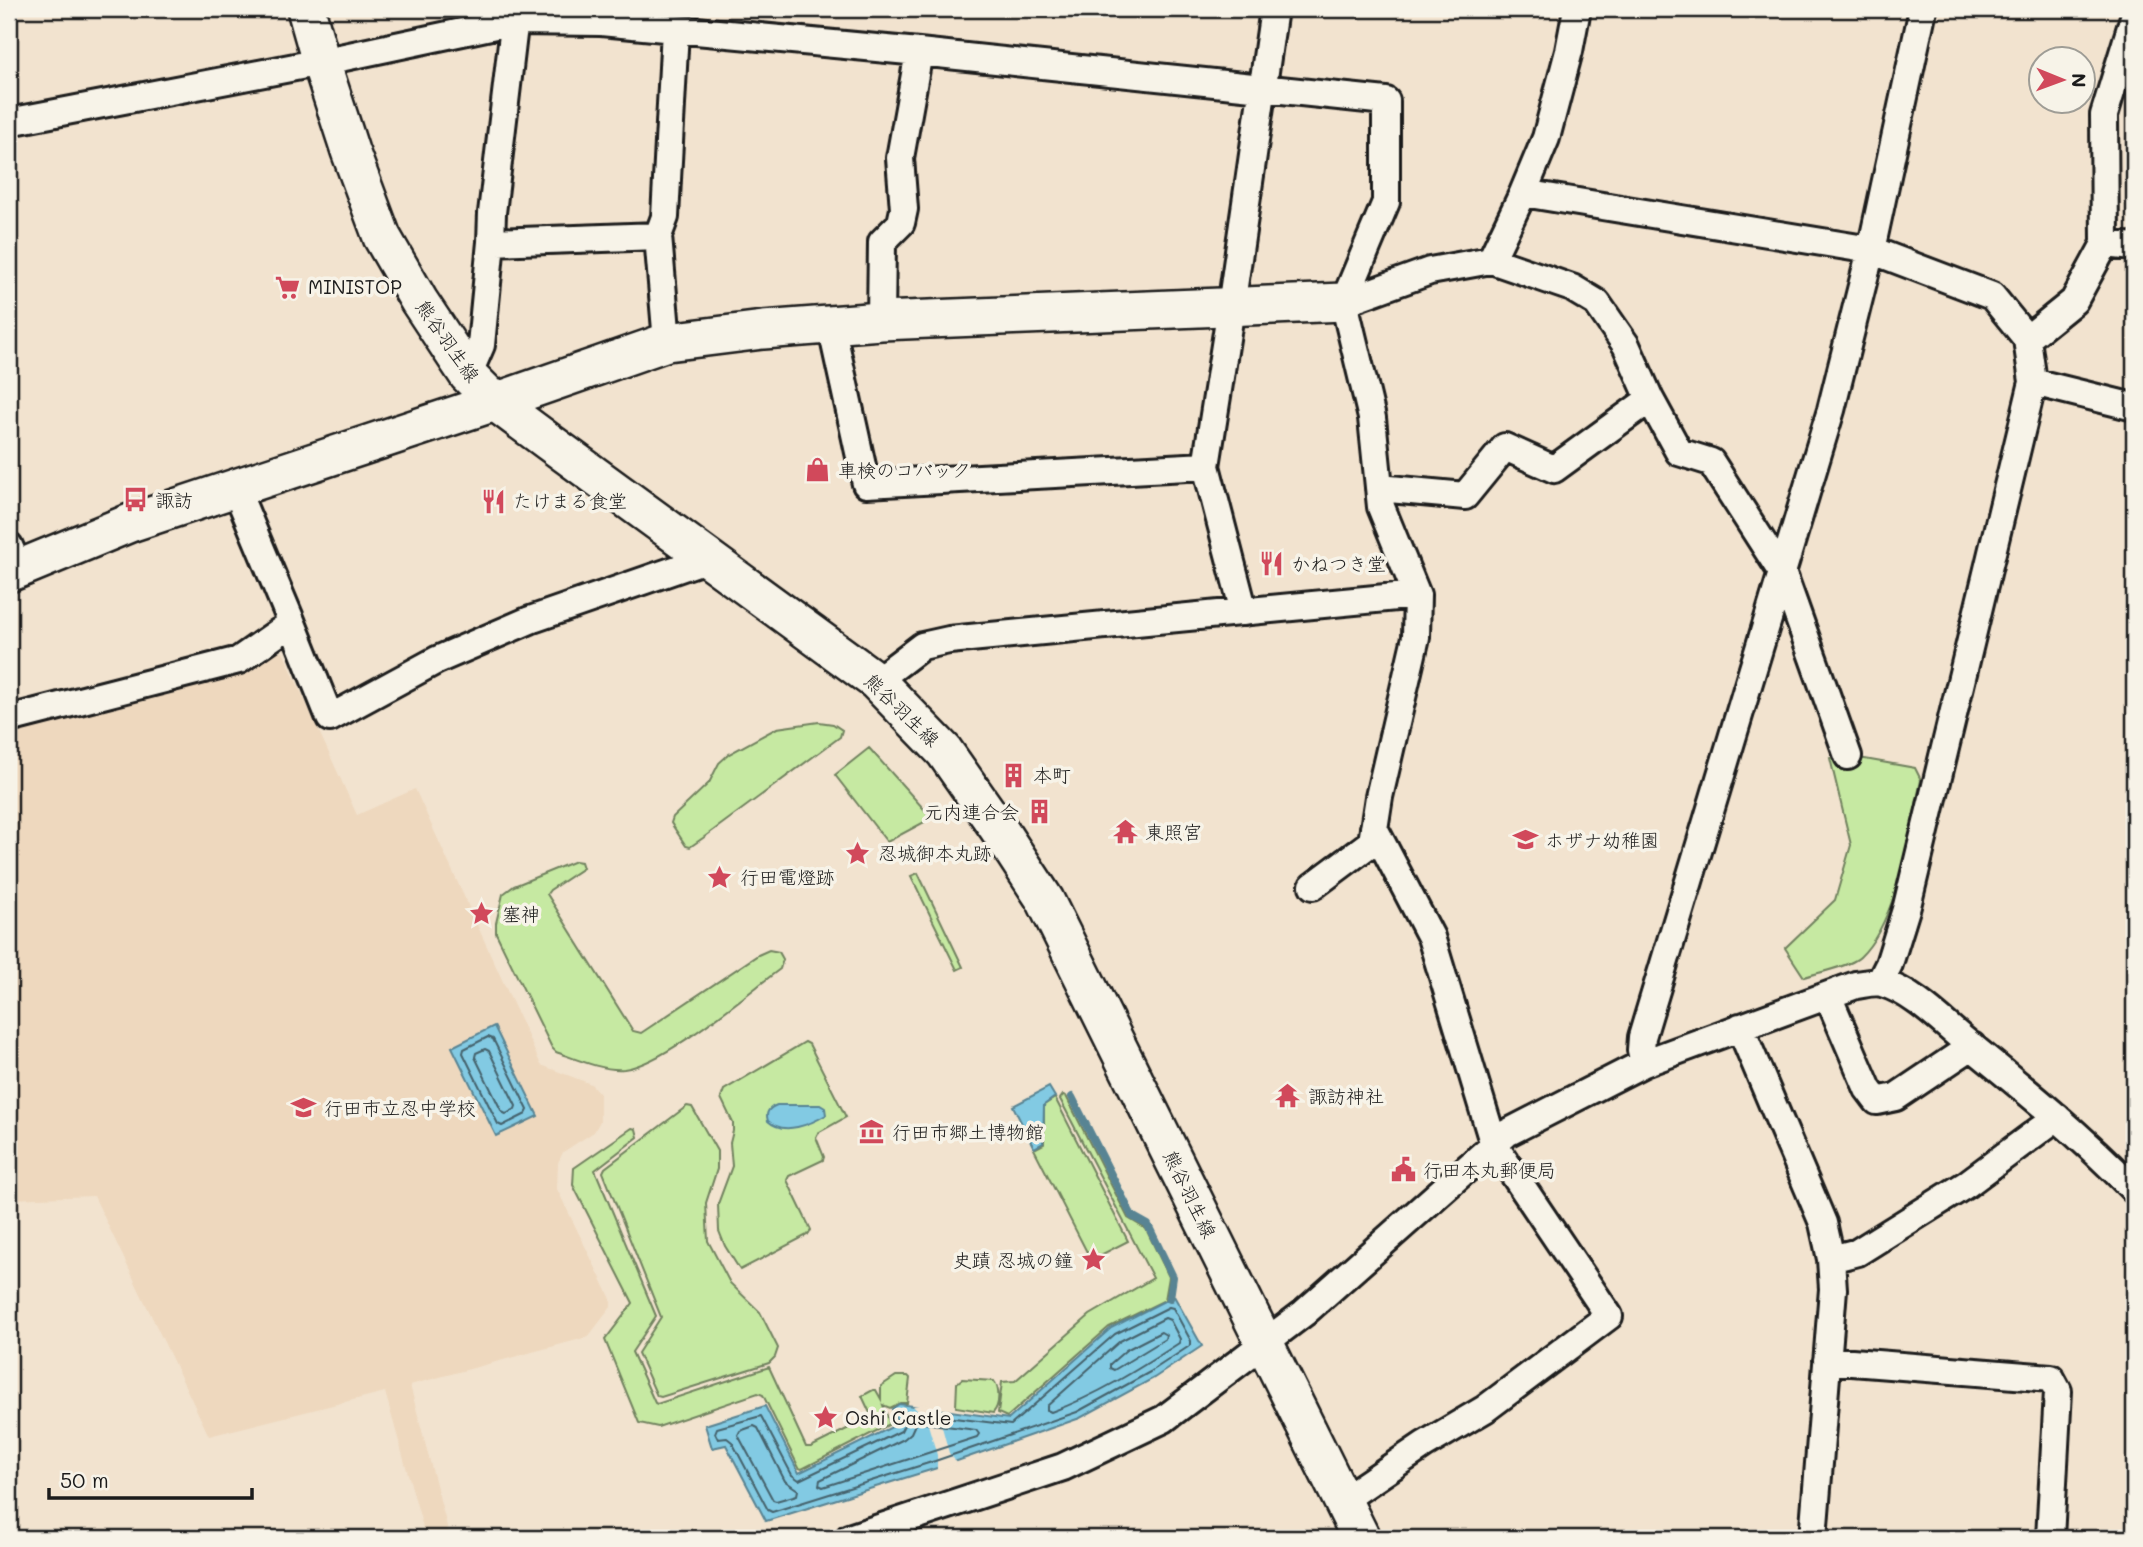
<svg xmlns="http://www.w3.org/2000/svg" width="2143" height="1547" viewBox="0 0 2143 1547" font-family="Mali,'Klee One',sans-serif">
<rect width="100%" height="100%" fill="#f2e3cf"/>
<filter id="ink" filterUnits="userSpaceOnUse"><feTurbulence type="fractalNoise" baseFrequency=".0143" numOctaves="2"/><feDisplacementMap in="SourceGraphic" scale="14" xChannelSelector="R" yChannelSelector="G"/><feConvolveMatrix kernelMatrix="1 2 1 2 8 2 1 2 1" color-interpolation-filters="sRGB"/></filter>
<g filter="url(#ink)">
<path fill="#eed8be" d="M273,652H283L357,815L415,789L541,1065L591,1084L600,1094V1121L594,1132L563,1152L558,1163L557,1189L611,1299V1307L588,1337L410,1385L450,1538H426L385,1392L209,1436L94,1196L9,1199V731L243,671Z"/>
<path fill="#c6e9a2" stroke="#71825f" stroke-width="2" d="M819,722L833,724L842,730L840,737L703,838L690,847L686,846L671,823L673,817L709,783L719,763L729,754L777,728Z
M869,748L932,818L887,842L835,775Z
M1848,756L1915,768L1921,780C1910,830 1898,921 1860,957C1851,966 1817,973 1804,977L1785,948L1835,900L1851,845L1830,758Z
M575,861L581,862L583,868L550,890L547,894L633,1031L641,1033L758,955L769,950L779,952L783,959L780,969C745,995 665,1064 624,1069C603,1071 576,1059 556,1052L552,1048L496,933V923L503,894L514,886Z
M918,873L963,967L957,970L911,876Z
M805,1042L809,1044L846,1117L818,1133L816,1137L824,1157L823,1160L789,1176L787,1180L811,1230L809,1234L740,1270L725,1246L719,1231L718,1204L732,1166L730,1143L733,1131V1123L721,1098L724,1090Z
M1063,1095L1066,1096L1128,1218L1146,1229L1169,1277L1165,1300L1109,1327L1007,1417L998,1413L1002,1382L1015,1381L1090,1315L1153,1278L1060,1099Z
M1055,1098L1128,1241L1091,1260L1034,1149L1044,1144V1105Z
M687,1106L692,1107L717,1151V1169L706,1203L708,1241L730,1283L760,1312L778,1348L775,1357L769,1363L661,1397L657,1396L638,1353L661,1317L603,1172L605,1168Z
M632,1128L636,1129L638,1137L595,1170L656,1316L632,1352L655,1403L657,1404L769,1367L806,1447H811L869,1418L870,1413L862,1396L873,1390H876L881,1399V1386L896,1376H908L910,1378L907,1403H900L890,1408L883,1405L890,1424L802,1469L799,1468L763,1395L758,1393L658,1427L639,1423L605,1340L633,1303L573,1185L574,1168Z
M962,1379L994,1381C1000,1389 1000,1405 993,1413L956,1407L957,1383Z"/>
<path fill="#82cae3" stroke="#598493" stroke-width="2" d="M494,1026L538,1116L496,1136L452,1047Z
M1049,1087L1055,1097L1044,1105L1043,1143L1034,1148L1013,1106Z
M777,1105H820L825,1108L826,1115C811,1124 784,1136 768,1121C765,1112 769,1108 777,1105Z
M1174,1296L1202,1346L1154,1378L1080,1418L937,1468L766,1521L726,1445L712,1448L705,1425L765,1406L799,1473L898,1424L892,1409L899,1404L1009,1419L1111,1328Z"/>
<path fill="#f2e3cf" d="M926,1404L938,1406L937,1408L949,1453L958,1464L937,1470V1455L927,1421L913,1406Z"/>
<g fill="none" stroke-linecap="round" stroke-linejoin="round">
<path stroke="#45626c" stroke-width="2" d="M488,1037L493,1039L528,1110L526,1114L502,1126L498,1124L463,1053L464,1049Z
M485,1049L489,1051L516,1106L515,1109L506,1114L502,1112L475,1057L476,1053Z
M1169,1307L1173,1308L1191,1341V1345L1150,1372L1077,1412L935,1461L772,1512L768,1510L732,1442L727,1438L718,1439L715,1433L717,1428L761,1416L792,1475L799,1480L901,1431L904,1425L902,1415L905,1412L1011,1425L1115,1334Z
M1165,1318L1170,1320L1180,1339L1179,1343C1139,1369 1096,1396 1051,1412L1047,1410V1406L1120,1341Z
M1161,1332L1166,1335L1165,1339L1114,1370L1110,1368V1364L1126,1350Z
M916,1422L976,1430L979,1434L977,1437L823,1487L819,1485L820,1480L904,1439L911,1433Z
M754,1426L758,1428L785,1481L798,1490L797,1495L776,1501L773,1500L738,1435L740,1431Z"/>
<path stroke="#598493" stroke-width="8" d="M1072,1097L1132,1216L1148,1225L1173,1277L1170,1298"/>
<defs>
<path id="street" d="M9,122L321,62L514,21L601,22L919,52L1386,101V202L1344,302
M1523,193L1546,138L1569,51L1577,9
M491,242L658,236
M2105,244L2134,247
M1491,260L1572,288L1597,303L1626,345L1650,399L1679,452L1711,462L1783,574L1848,756
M881,321L882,242L901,223L904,209L900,158L919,52
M831,325L866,484L1206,466
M2027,339L2074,301L2105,244L2104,115L2134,17
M667,342L658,236L665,217L675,30
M468,375L481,345L491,242L492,213L516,9
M2033,382L2134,407
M235,487L292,623L330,718L437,660L530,620L709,558
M1379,488L1465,496L1505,447L1554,469L1650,399
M9,546L19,569
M1244,612L1206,466L1231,307L1274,9
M876,681L922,646L949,640L1417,595
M9,719L239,660L292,623
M1313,886L1372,842L1379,797L1416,637L1417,595L1381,507L1372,418L1344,302L1430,271L1491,260L1523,193L1871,250L1992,296L2027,339L2033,382L1907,906L1889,964L1880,982
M1828,996L1868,1089L1877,1101L1896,1097L1972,1046
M1740,1027L1823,1223L1831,1259L1833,1289L1813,1538
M1644,1063L1641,1050L1642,1037L1831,410L1871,250L1923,9
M1831,1259L1858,1252L1967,1184L2057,1117
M1827,1360L2051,1378L2058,1391L2050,1538
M1343,1500L1424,1445L1485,1409L1609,1316L1494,1145L1431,937L1374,828
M849,1538L1063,1467L1164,1419L1304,1313L1507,1133L1644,1063L1856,985C1864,984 1874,981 1882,983C1913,992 1941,1021 1965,1041C2023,1088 2082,1136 2134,1190"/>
<path id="secondary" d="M306,9L321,62L350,151L382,237L419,301L468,375L495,402L549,442L876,681L944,751L998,828L1045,900L1361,1538
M9,573L130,523L495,402L667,342L763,330L881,321L1344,302"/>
</defs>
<use href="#street" stroke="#1c1c1c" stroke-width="32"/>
<use href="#secondary" stroke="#1c1c1c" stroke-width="42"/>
<use href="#street" stroke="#f7f3e8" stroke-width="26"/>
<use href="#secondary" stroke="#f7f3e8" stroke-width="37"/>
</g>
</g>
<defs>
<symbol id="supermarket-bare" viewBox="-9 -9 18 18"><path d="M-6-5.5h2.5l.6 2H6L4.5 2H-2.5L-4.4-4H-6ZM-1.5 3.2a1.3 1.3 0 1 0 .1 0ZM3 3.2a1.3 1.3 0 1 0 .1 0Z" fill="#d1495b" stroke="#f7f3e8" stroke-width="2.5" paint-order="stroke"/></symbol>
<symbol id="shop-bare" viewBox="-9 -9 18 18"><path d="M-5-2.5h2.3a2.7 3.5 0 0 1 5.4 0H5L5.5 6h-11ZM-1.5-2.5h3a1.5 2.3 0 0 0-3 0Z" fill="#d1495b" stroke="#f7f3e8" stroke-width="2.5" paint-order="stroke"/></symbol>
<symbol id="bus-bare" viewBox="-9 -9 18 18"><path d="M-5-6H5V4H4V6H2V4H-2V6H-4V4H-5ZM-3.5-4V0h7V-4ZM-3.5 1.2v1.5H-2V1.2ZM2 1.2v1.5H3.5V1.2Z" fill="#d1495b" stroke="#f7f3e8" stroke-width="2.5" paint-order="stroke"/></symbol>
<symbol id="restaurant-bare" viewBox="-9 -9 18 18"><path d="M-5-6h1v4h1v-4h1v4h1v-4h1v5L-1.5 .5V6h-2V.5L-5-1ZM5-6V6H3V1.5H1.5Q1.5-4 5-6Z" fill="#d1495b" stroke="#f7f3e8" stroke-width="2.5" paint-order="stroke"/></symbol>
<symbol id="building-bare" viewBox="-9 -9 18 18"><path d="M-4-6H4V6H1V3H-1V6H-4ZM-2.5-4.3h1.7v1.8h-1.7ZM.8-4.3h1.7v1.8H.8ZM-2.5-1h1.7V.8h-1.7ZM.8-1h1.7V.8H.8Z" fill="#d1495b" stroke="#f7f3e8" stroke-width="2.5" paint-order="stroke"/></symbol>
<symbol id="temple-bare" viewBox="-9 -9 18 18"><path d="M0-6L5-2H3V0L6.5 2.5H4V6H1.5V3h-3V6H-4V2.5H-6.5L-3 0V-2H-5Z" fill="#d1495b" stroke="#f7f3e8" stroke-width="2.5" paint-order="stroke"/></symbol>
<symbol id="school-bare" viewBox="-9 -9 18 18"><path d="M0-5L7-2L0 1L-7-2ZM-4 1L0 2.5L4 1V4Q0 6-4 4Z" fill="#d1495b" stroke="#f7f3e8" stroke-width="2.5" paint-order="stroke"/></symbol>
<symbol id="sight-bare" viewBox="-9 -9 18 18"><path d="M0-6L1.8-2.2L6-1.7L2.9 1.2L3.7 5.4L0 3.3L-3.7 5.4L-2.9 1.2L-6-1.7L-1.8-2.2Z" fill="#d1495b" stroke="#f7f3e8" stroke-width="2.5" paint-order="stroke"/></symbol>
<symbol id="museum-bare" viewBox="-9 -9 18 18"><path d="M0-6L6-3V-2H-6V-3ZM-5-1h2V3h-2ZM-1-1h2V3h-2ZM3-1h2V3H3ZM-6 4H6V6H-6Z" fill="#d1495b" stroke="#f7f3e8" stroke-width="2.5" paint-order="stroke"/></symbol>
<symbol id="civic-bare" viewBox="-9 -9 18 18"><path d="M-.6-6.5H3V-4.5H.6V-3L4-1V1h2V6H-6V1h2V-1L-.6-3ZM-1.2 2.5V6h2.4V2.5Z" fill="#d1495b" stroke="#f7f3e8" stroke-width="2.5" paint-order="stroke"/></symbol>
</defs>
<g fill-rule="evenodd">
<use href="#supermarket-bare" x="270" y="270" width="35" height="35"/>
<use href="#shop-bare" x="800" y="452" width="35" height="35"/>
<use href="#bus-bare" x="118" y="482" width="35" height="35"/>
<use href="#restaurant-bare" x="476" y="484" width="35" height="35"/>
<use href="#restaurant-bare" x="1254" y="546" width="35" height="35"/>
<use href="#building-bare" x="996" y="758" width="35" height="35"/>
<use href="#building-bare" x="1022" y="794" width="35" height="35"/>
<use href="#temple-bare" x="1108" y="814" width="35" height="35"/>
<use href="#school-bare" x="1508" y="822" width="35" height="35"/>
<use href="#sight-bare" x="840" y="836" width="35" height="35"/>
<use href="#sight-bare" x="702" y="860" width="35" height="35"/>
<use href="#sight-bare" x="464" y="896" width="35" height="35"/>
<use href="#temple-bare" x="1270" y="1078" width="35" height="35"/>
<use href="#school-bare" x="286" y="1090" width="35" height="35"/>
<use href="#museum-bare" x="854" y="1114" width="35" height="35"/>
<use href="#civic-bare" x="1386" y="1152" width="35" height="35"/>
<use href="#sight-bare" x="1076" y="1242" width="35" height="35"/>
<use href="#sight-bare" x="808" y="1400" width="35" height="35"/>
</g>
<g text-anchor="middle" stroke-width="7" stroke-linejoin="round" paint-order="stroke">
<g font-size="19" fill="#1c1c1c" stroke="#f7f3e8" text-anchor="start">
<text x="308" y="294">MINISTOP</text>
<text x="838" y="477">車検のコバック</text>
<text x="155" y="507">諏訪</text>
<text x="513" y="508">たけまる食堂</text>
<text x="1291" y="571">かねつき堂</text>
<text x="1033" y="782">本町</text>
<text x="1019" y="819" text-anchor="end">元内連合会</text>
<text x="1145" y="839">東照宮</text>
<text x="1545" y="847">ホザナ幼稚園</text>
<text x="878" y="860">忍城御本丸跡</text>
<text x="740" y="884">行田電燈跡</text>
<text x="502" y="921">塞神</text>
<text x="1308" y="1103">諏訪神社</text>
<text x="324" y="1115">行田市立忍中学校</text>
<text x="892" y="1139">行田市郷土博物館</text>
<text x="1423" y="1177">行田本丸郵便局</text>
<text x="1073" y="1267" text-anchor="end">史蹟 忍城の鐘</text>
<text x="845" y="1425">Oshi Castle</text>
</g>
<g font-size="19" fill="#1c1c1c" stroke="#f7f3e8">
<text transform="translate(448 341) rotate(55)" y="7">熊谷羽生線</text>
<text transform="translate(902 710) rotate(44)" y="7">熊谷羽生線</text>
<text transform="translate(1190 1194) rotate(64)" y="7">熊谷羽生線</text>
</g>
</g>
<rect width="2143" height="1547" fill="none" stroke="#f7f3e8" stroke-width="35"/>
<rect x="18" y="18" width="2108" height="1512" fill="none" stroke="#1c1c1c" stroke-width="2.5" filter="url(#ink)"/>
<g transform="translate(2062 80) rotate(91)"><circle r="33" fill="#f7f3e8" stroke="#9f9d96" stroke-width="2"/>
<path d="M0-5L12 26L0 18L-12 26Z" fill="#d1495b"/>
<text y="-10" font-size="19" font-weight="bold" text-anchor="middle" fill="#1c1c1c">N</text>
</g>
<path d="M49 1488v10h203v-10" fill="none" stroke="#1c1c1c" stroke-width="3.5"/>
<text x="60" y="1488" font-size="21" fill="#1c1c1c" stroke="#f7f3e8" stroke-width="5" paint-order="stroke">50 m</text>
</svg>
